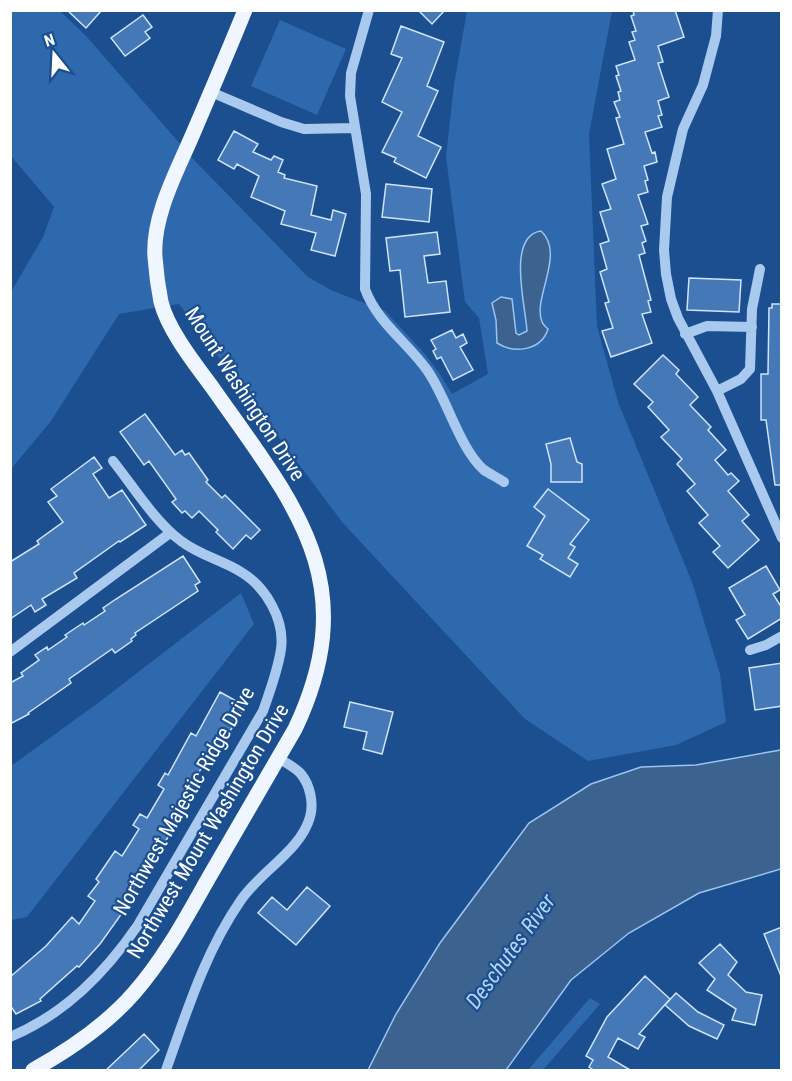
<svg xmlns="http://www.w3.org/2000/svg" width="792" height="1081" viewBox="0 0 792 1081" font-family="'Roboto Condensed',sans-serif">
<rect width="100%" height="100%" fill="#1b4f8f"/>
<path fill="#2e69ad" d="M11,11H60L87,37L195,161L308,277L333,291L385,311L425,354L440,374L452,394L488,374L479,318L465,302L446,157L454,84L467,11H612L589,134L597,326L618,402L692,582L720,674L726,722L676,745L588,761L525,719L342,522L179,304L119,314L51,421L11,469V292L43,237L54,207L11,156Z
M280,20L346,49L317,115L251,86Z
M241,593L254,624L27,917L11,920V766L98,703Z
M590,998L600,1004L543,1070H528Z"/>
<path fill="#3c6290" stroke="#9cc4f0" stroke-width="1.5" d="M541,231C566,254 532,298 542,322C543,325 546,327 548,329C541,351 514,354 497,343L496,320L492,303L501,297L512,299L516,333L519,335L527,331C526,308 506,236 541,231Z
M781,750V869L699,893L629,933L571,980L506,1070H368L396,1014L440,943L529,823L591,784L641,767L696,765Z"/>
<path fill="#4478b7" stroke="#cfe3fa" stroke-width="1.5" d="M67,10H102L86,28Z
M418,10H445L432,24Z
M633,10H675L684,37L658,46L663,62L658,63L669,97L658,101L662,115L658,116L662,127L645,132L652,153L655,152L657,162L644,166L648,180L645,181L648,192L638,195L648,224L641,226L646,241L642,243L645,253L639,255L651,300L648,301L651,312L642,314L652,343L611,357L602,331L613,328L605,303L609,302L600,272L607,269L600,244L609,241L600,212L611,209L602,184L616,179L607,149L624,144L616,118L620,117L614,102L620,100L618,92L621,91L616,76L619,75L616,66L635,60L629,42L635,40L632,32L636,31L631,16L634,15Z
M143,15L152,27L145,32L150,38L125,56L111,38Z
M401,26L444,42L427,86L438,91L418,136L441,147L426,178L394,162L396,158L382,152L402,112L382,102L402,58L391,54Z
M234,131L258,144L253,152L271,160L274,156L283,160L278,172L285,175L284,178L317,186L311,215L331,220L333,210L346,214L335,256L311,250L316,233L281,224L285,211L251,197L259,176L237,164L234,169L218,160Z
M386,184L432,189L429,222L382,217Z
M437,232L440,254L424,256L428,283L446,281L450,312L405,317L400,270L390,271L386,238Z
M689,278L741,280L739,312L687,310Z
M772,304H782V485H775L766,420H761V374H768L769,308H772Z
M452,330L456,338L463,334L467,343L460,347L473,370L453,380L441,357L437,359L433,351L436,349L431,340Z
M663,355L679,370L676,374L698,397L690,405L711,427L708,430L726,450L715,460L728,475L731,473L739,481L728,491L749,515L742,521L759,540L728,568L713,552L720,546L699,523L708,515L687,491L695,484L677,464L682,459L661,437L669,430L648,407L653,402L634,384Z
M145,414L175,455L182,450L185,455L189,453L208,480L206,482L222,498L225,495L260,530L251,539L246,535L233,549L216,532L218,530L199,511L192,518L185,511L182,513L172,502L176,499L149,461L144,465L120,432Z
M570,438L577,462L582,464V482H551V464L546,444Z
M94,457L102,468L93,474L109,498L122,490L146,525L120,542L119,541L74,573L77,578L42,599L46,605L35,612L31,605L10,619V562L39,544L37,541L63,522L48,502L57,496L51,489Z
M548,489L589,520L570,544L575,547L568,558L578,564L570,577L540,559L543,555L527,546L545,516L534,507Z
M183,556L200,582L195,585L198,591L135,633L136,635L131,639L132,641L115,653L112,649L69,679L71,683L28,713L29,714L10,724V683L23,676L21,673L39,660L35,655L47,647L48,650L67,637L65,635L83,623L84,625L105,611L103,608L116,599Z
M766,566L780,590L773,594L782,608V618L748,639L736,620L745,615L729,588Z
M782,663V706L755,710L749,668Z
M220,692L245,706L207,770L202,767L190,788L195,791L147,873L148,874L142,883L139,880L121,906L125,909L100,944L79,967L77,966L40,999L41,1001L16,1014L10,1005V977L46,946L72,917L79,924L95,901L88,896L99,882L96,879L115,851L122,856L139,829L133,825L140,814L147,818L164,789L158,785L165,773L168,775L191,733L196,736Z
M350,702L393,712L382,754L363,749L367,732L344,727Z
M307,887L330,906L296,945L258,913L272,897L287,910Z
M782,927V976H781L764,934Z
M720,944L737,962L728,975L746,992L762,995L755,1025L732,1020L736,1009L707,990L715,979L699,963Z
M645,976L670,999L639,1034L645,1037L638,1049L618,1038L608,1057L632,1071H595L589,1067L593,1060L586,1056L607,1017Z
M676,993L698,1012L724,1025L717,1039L689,1026L665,1005Z
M144,1034L159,1050L138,1071H105Z"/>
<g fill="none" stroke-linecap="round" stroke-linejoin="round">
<path stroke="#a9c9ee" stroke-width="10" d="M369,10L351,73L350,96L366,194L365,289C377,322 407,342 427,370C447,398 459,448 484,470C490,474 498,478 504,482
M718,10L716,36L712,51L703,85L683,129L667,197L664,250L666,274L671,299L678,318L717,391L782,538
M211,92L281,122L304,129L354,128
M685,334L707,326L752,327
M717,391L741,379L750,369L752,309L760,269
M750,650L766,645L782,636
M10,652L170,533
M10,1037C65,1014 105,973 138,925L263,711C270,691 278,670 281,649C285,620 266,587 241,572C222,560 199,555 181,541C155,522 133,486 113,461
M166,1070C187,1011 205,952 241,900C261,871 301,850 310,817C314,803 310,785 301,774C295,767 285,763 279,758"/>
<path stroke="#f0f6ff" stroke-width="15" d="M33,1070C69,1050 106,1025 134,993C164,959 186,918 208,879C237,829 266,779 295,729C365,581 294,504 212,387C195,364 168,330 161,302C158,287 156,271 155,257C152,217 177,171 192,136C210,94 228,52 245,10"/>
</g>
<g text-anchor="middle" stroke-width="4.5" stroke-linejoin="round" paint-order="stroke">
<g font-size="21" fill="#fff" stroke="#1b4f8f">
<text transform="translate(245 394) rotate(57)" y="7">Mount Washington Drive</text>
<text transform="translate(184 801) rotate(-60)" y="7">Northwest Majestic Ridge Drive</text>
<text transform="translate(208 831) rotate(-59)" y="7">Northwest Mount Washington Drive</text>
</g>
<g font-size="22" font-style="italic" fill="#b5d3f5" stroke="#1b4f8f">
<text transform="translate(510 951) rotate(-54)" y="8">Deschutes River</text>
</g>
</g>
<rect width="792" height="1081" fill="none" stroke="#ffffff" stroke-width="24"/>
<g transform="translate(54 54) rotate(342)" stroke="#1b4f8f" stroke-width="4.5" paint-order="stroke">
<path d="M0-4.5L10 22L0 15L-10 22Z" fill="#ffffff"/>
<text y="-9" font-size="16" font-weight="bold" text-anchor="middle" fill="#ffffff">N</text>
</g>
</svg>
